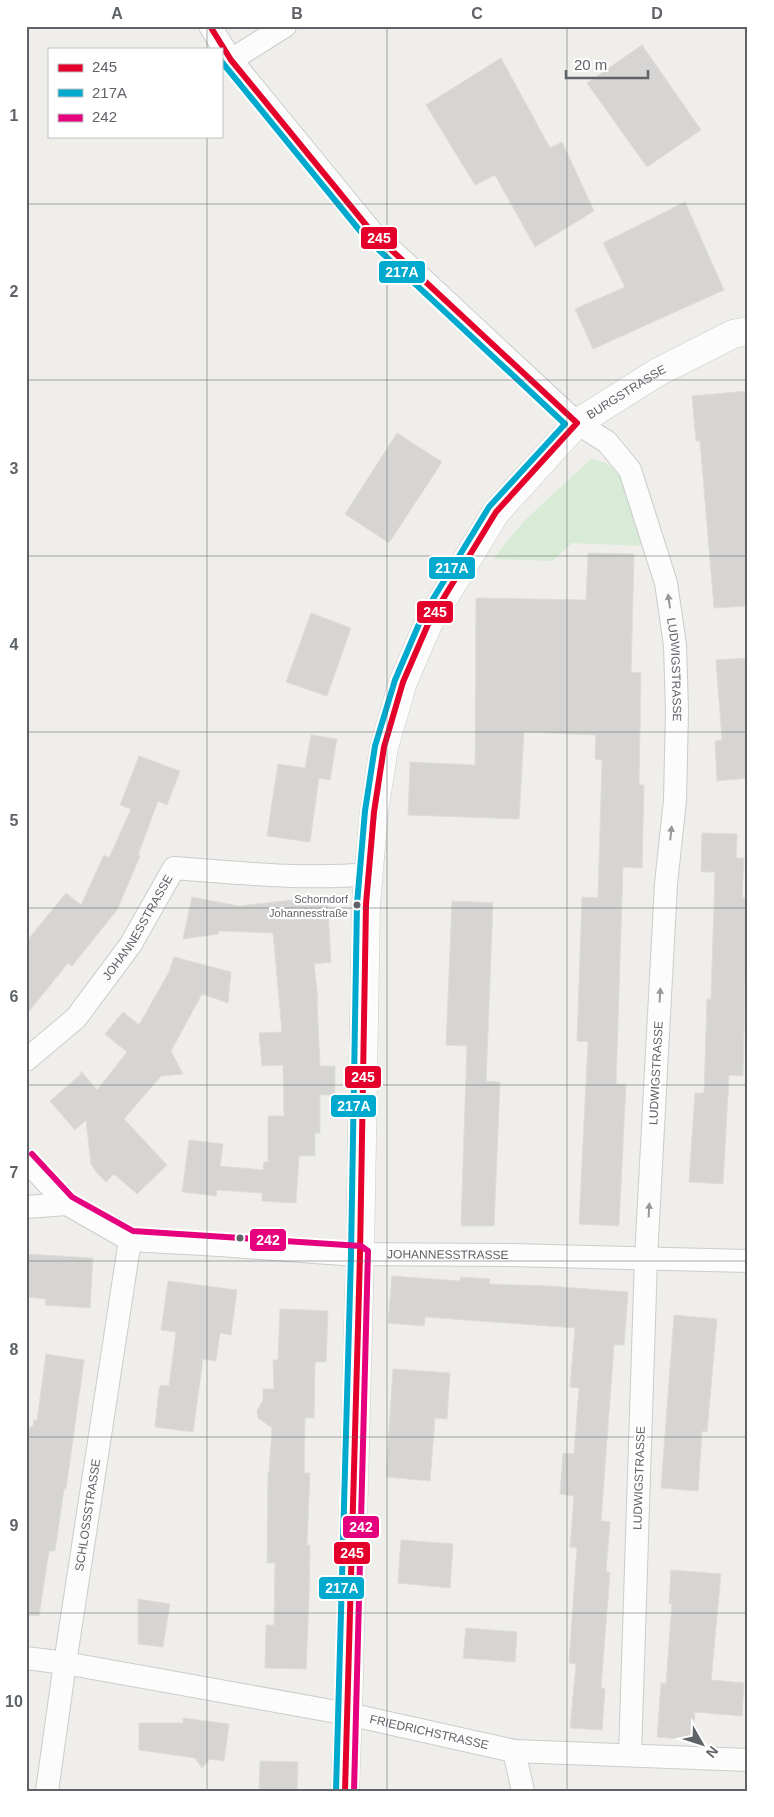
<svg xmlns="http://www.w3.org/2000/svg" width="774" height="1817" viewBox="0 0 774 1817" font-family="Helvetica,sans-serif">
<rect width="100%" height="100%" fill="#efeeea"/>
<path fill="#d8ebd6" d="M591,459L606,463L621,476L643,546L572,543L552,561L493,559L523,522Z"/>
<path fill="#d6d5d3" stroke="#deddd9" d="M642,45L701,130L647,167L587,83Z
M501,58L550,148L562,142L594,211L535,247L495,175L475,185L426,105Z
M685,202L724,290L593,349L575,309L625,287L603,243Z
M748,391V606L714,608L700,441H696L692,396Z
M397,433L442,462L389,543L345,514Z
M588,553L634,554L631,672L641,673L639,785H644L642,868L623,867L616,1084H626L619,1226L579,1224L588,1042L577,1041L582,897L598,898L602,760L595,759L596,735L524,732L519,819L408,815L410,762L475,765L476,598L586,600Z
M311,613L351,628L327,696L286,682Z
M748,658V778L717,781L715,741L722,740L716,660Z
M311,735L337,739L330,780L319,778L310,842L267,836L278,764L305,768Z
M139,756L180,771L167,805L158,801L138,855L140,856L117,910L72,966L68,963L26,1015V942L66,893L81,905L104,855L109,858L131,809L120,805Z
M702,833L737,834L736,858H744L742,897L747,898L743,1076L729,1075L723,1184L689,1182L695,1093H704L707,999H711L715,872H701Z
M327,896L331,962L314,964L318,1000H317L320,1066H335V1095H320V1133H315V1156H299L296,1203L262,1201V1193L217,1190L216,1196L182,1192L189,1140L223,1144L220,1166L263,1170L264,1162H268V1116H284L283,1065L262,1066L259,1033L282,1032L273,933L219,931L218,934L183,939L192,897L239,906Z
M452,901L493,903L486,1081L500,1082L494,1226H461L467,1046L446,1045Z
M174,957L231,972L228,1003L202,994L171,1051L183,1074L161,1076L124,1119L167,1165L137,1194L114,1174L106,1182L96,1172L91,1164L86,1120L75,1130L50,1101L81,1074V1071L97,1090L127,1052L105,1034L123,1012L139,1025L169,972Z
M26,1254L93,1258L90,1308L45,1305L46,1299L26,1297Z
M392,1276L460,1281L461,1277L490,1279L489,1284L548,1286L628,1292L624,1345H614L601,1521L610,1522L606,1572H610L601,1688L605,1689L602,1730L570,1728L576,1664L569,1663L577,1548L570,1547L574,1496L560,1494L563,1453L574,1454L579,1388L570,1387L575,1328L425,1317L424,1326L388,1323Z
M168,1281L237,1290L231,1335L220,1333L216,1361L203,1359L193,1432L155,1427L159,1389L161,1385L169,1386L176,1332L161,1330Z
M280,1309L328,1311L326,1362H315L314,1418H305L304,1473H310L307,1545H310L309,1598L306,1669L265,1668L266,1625H274L275,1563H267L268,1472H269L272,1428L258,1418L257,1411L263,1400V1389H274L273,1360H278Z
M674,1315L717,1319L707,1432L702,1431L698,1491L661,1488Z
M46,1354L84,1360L66,1489H64L55,1551H49L39,1616L26,1615V1437L28,1428L33,1426L34,1420H37Z
M393,1369L450,1373L447,1419L435,1418L430,1481L386,1477Z
M401,1540L453,1544L450,1588L398,1583Z
M671,1570L721,1574L711,1680L744,1683L742,1716L695,1712L692,1740L657,1737L661,1683L666,1684L672,1604H669Z
M138,1599L170,1604L163,1647L138,1644Z
M466,1628L517,1632L515,1662L463,1658Z
M183,1718L229,1724L224,1761L210,1759L202,1768L195,1758L139,1750V1723H183Z
M260,1761L298,1762L297,1791H259Z"/>
<g fill="none" stroke-linecap="round" stroke-linejoin="round">
<defs>
<g id="street">
<path id="s1" d="M210,26L231,60L371,231L577,423L607,442L630,470L666,583L675,645L677,711L675,800L666,884L646,1258L630,1755"/>
<path d="M231,60L285,26"/>
<path id="s2" d="M26,1060L76,1018L131,944L174,868C239,873 304,880 369,874"/>
<path id="s3" d="M26,1160L67,1204L130,1240L220,1245L342,1254L511,1255L748,1261"/>
<path d="M26,1207L67,1204"/>
<path id="s4" d="M26,1658L65,1663L348,1714L514,1751L748,1760"/>
<path d="M514,1751L523,1791"/>
<path id="s5" d="M47,1791L65,1663L130,1240"/>
</g>
<g id="secondary">
<path id="s6" d="M345,1791L348,1714L360,1255L366,904L374,812L384,747L403,682L429,622L496,512L577,423L658,372L733,334L748,331"/>
</g>
</defs>
<use href="#street" stroke="#cbcccc" stroke-width="24"/>
<use href="#secondary" stroke="#cacacb" stroke-width="29"/>
<use href="#street" stroke="#fdfcfc" stroke-width="22"/>
<use href="#secondary" stroke="#fdfcfc" stroke-width="28"/>
<defs>
<path id="bus-1" d="M210,26L231,60L371,231L577,423
M345,1791L360,1255L366,904L374,812L384,747L403,682L429,622L496,512L577,423"/>
<path id="bus-2" d="M221,61L365,237L565,424L489,507L422,617L395,680L375,746L365,811L357,904L351,1255L336,1791"/>
<path id="bus-3" d="M32,1154L72,1197L133,1231L361,1246L368,1251L354,1791"/>
</defs>
<use href="#bus-1" stroke="#fff" stroke-width="10"/>
<use href="#bus-2" stroke="#fff" stroke-width="10"/>
<use href="#bus-3" stroke="#fff" stroke-width="10"/>
<use href="#bus-1" stroke="#e4002b" stroke-width="6"/>
<use href="#bus-2" stroke="#00a9ce" stroke-width="6"/>
<use href="#bus-3" stroke="#e5007d" stroke-width="6"/>
</g>
<defs><path id="oneway-solid" d="M-6-.8H1V-3.2L6.5 0L1 3.2V.8H-6Z" transform="scale(1.25)"/></defs>
<g fill="#96999c">
<use href="#oneway-solid" transform="translate(669 601) rotate(-98)"/>
<use href="#oneway-solid" transform="translate(671 833) rotate(-84)"/>
<use href="#oneway-solid" transform="translate(660 995) rotate(-87)"/>
<use href="#oneway-solid" transform="translate(649 1210) rotate(-87)"/>
</g>
<path fill="none" stroke="#5f6368" stroke-width="1" stroke-opacity="0.55" d="M207,26V49M387,26V1791M567,26V1791M207,136V1791M26,204H748M26,380H748M26,556H748M26,732H748M26,908H748M26,1085H748M26,1261H748M26,1437H748M26,1613H748"/>
<g fill="#5f6368" stroke="#fff" stroke-width="2">
<circle cx="357" cy="905" r="4.5"/>
<circle cx="240" cy="1238" r="4.5"/>
</g>
<g text-anchor="middle" stroke-width="4.5" stroke-linejoin="round" paint-order="stroke">
<g font-size="11" fill="#5f6368" stroke="#fff" text-anchor="end">
<text x="348" y="903">Schorndorf<tspan x="348" dy="14">Johannesstraße</tspan></text>
</g>
<g font-size="12" fill="#5f6368" stroke="#fff">
<text dy="4" stroke="none"><textPath href="#s6" startOffset="1486">BURGSTRASSE</textPath></text>
<text dy="4" stroke="none"><textPath href="#s1" startOffset="820">LUDWIGSTRASSE</textPath></text>
<text dy="4" stroke="none"><textPath href="#s2" startOffset="175">JOHANNESSTRASSE</textPath></text>
<text transform="translate(656 1073) rotate(-87)" y="4">LUDWIGSTRASSE</text>
<text dy="4" stroke="none"><textPath href="#s3" startOffset="451">JOHANNESSTRASSE</textPath></text>
<text transform="translate(639 1478) rotate(-88)" y="4">LUDWIGSTRASSE</text>
<text dy="4" stroke="none"><textPath href="#s5" startOffset="279">SCHLOSSSTRASSE</textPath></text>
<text dy="4" stroke="none"><textPath href="#s4" startOffset="410">FRIEDRICHSTRASSE</textPath></text>
</g>
</g>
<g stroke="#fff" stroke-width="2">
<rect x="360" y="226" width="38" height="24" rx="5" fill="#e4002b"/>
<rect x="378" y="260" width="48" height="24" rx="5" fill="#00a9ce"/>
<rect x="428" y="556" width="48" height="24" rx="5" fill="#00a9ce"/>
<rect x="416" y="600" width="38" height="24" rx="5" fill="#e4002b"/>
<rect x="344" y="1065" width="38" height="24" rx="5" fill="#e4002b"/>
<rect x="330" y="1094" width="47" height="24" rx="5" fill="#00a9ce"/>
<rect x="249" y="1228" width="38" height="24" rx="5" fill="#e5007d"/>
<rect x="342" y="1515" width="38" height="24" rx="5" fill="#e5007d"/>
<rect x="333" y="1541" width="38" height="24" rx="5" fill="#e4002b"/>
<rect x="318" y="1576" width="47" height="24" rx="5" fill="#00a9ce"/>
</g>
<g font-size="14" text-anchor="middle" font-weight="bold" fill="#fff">
<text x="379" y="243">245</text>
<text x="402" y="277">217A</text>
<text x="452" y="573">217A</text>
<text x="435" y="617">245</text>
<text x="363" y="1082">245</text>
<text x="354" y="1111">217A</text>
<text x="268" y="1245">242</text>
<text x="361" y="1532">242</text>
<text x="352" y="1558">245</text>
<text x="342" y="1593">217A</text>
</g>
<rect width="774" height="1817" fill="none" stroke="#ffffff" stroke-width="55"/>
<rect x="48" y="48" width="175" height="90" fill="#ffffff" stroke="#bfc1c3"/>
<rect x="58" y="64" width="25" height="8" fill="#e4002b" stroke="#bfc1c3"/>
<text x="92" y="72" font-size="15" fill="#5f6368">245</text>
<rect x="58" y="89" width="25" height="8" fill="#00a9ce" stroke="#bfc1c3"/>
<text x="92" y="98" font-size="15" fill="#5f6368">217A</text>
<rect x="58" y="114" width="25" height="8" fill="#e5007d" stroke="#bfc1c3"/>
<text x="92" y="122" font-size="15" fill="#5f6368">242</text>
<g transform="translate(702 1744) rotate(129)" stroke="#ffffff" stroke-width="4" paint-order="stroke">
<path d="M0-4L9 19L0 12L-9 19Z" fill="#5f6368"/>
<text y="-8" font-size="14" font-weight="bold" text-anchor="middle" fill="#5f6368">N</text>
</g>
<path d="M566 70v8h82v-8" fill="none" stroke="#5f6368" stroke-width="2.5"/>
<text x="574" y="70" font-size="15" fill="#5f6368" stroke="#ffffff" stroke-width="4" paint-order="stroke">20 m</text>
<rect x="28" y="28" width="718" height="1762" fill="none" stroke="#5f6368" stroke-width="2"/>
<g font-size="16" text-anchor="middle" font-weight="bold" fill="#5f6368">
<text x="117" y="19">A</text>
<text x="297" y="19">B</text>
<text x="477" y="19">C</text>
<text x="657" y="19">D</text>
<text x="14" y="121">1</text>
<text x="14" y="297">2</text>
<text x="14" y="474">3</text>
<text x="14" y="650">4</text>
<text x="14" y="826">5</text>
<text x="14" y="1002">6</text>
<text x="14" y="1178">7</text>
<text x="14" y="1355">8</text>
<text x="14" y="1531">9</text>
<text x="14" y="1707">10</text>
</g>
</svg>
